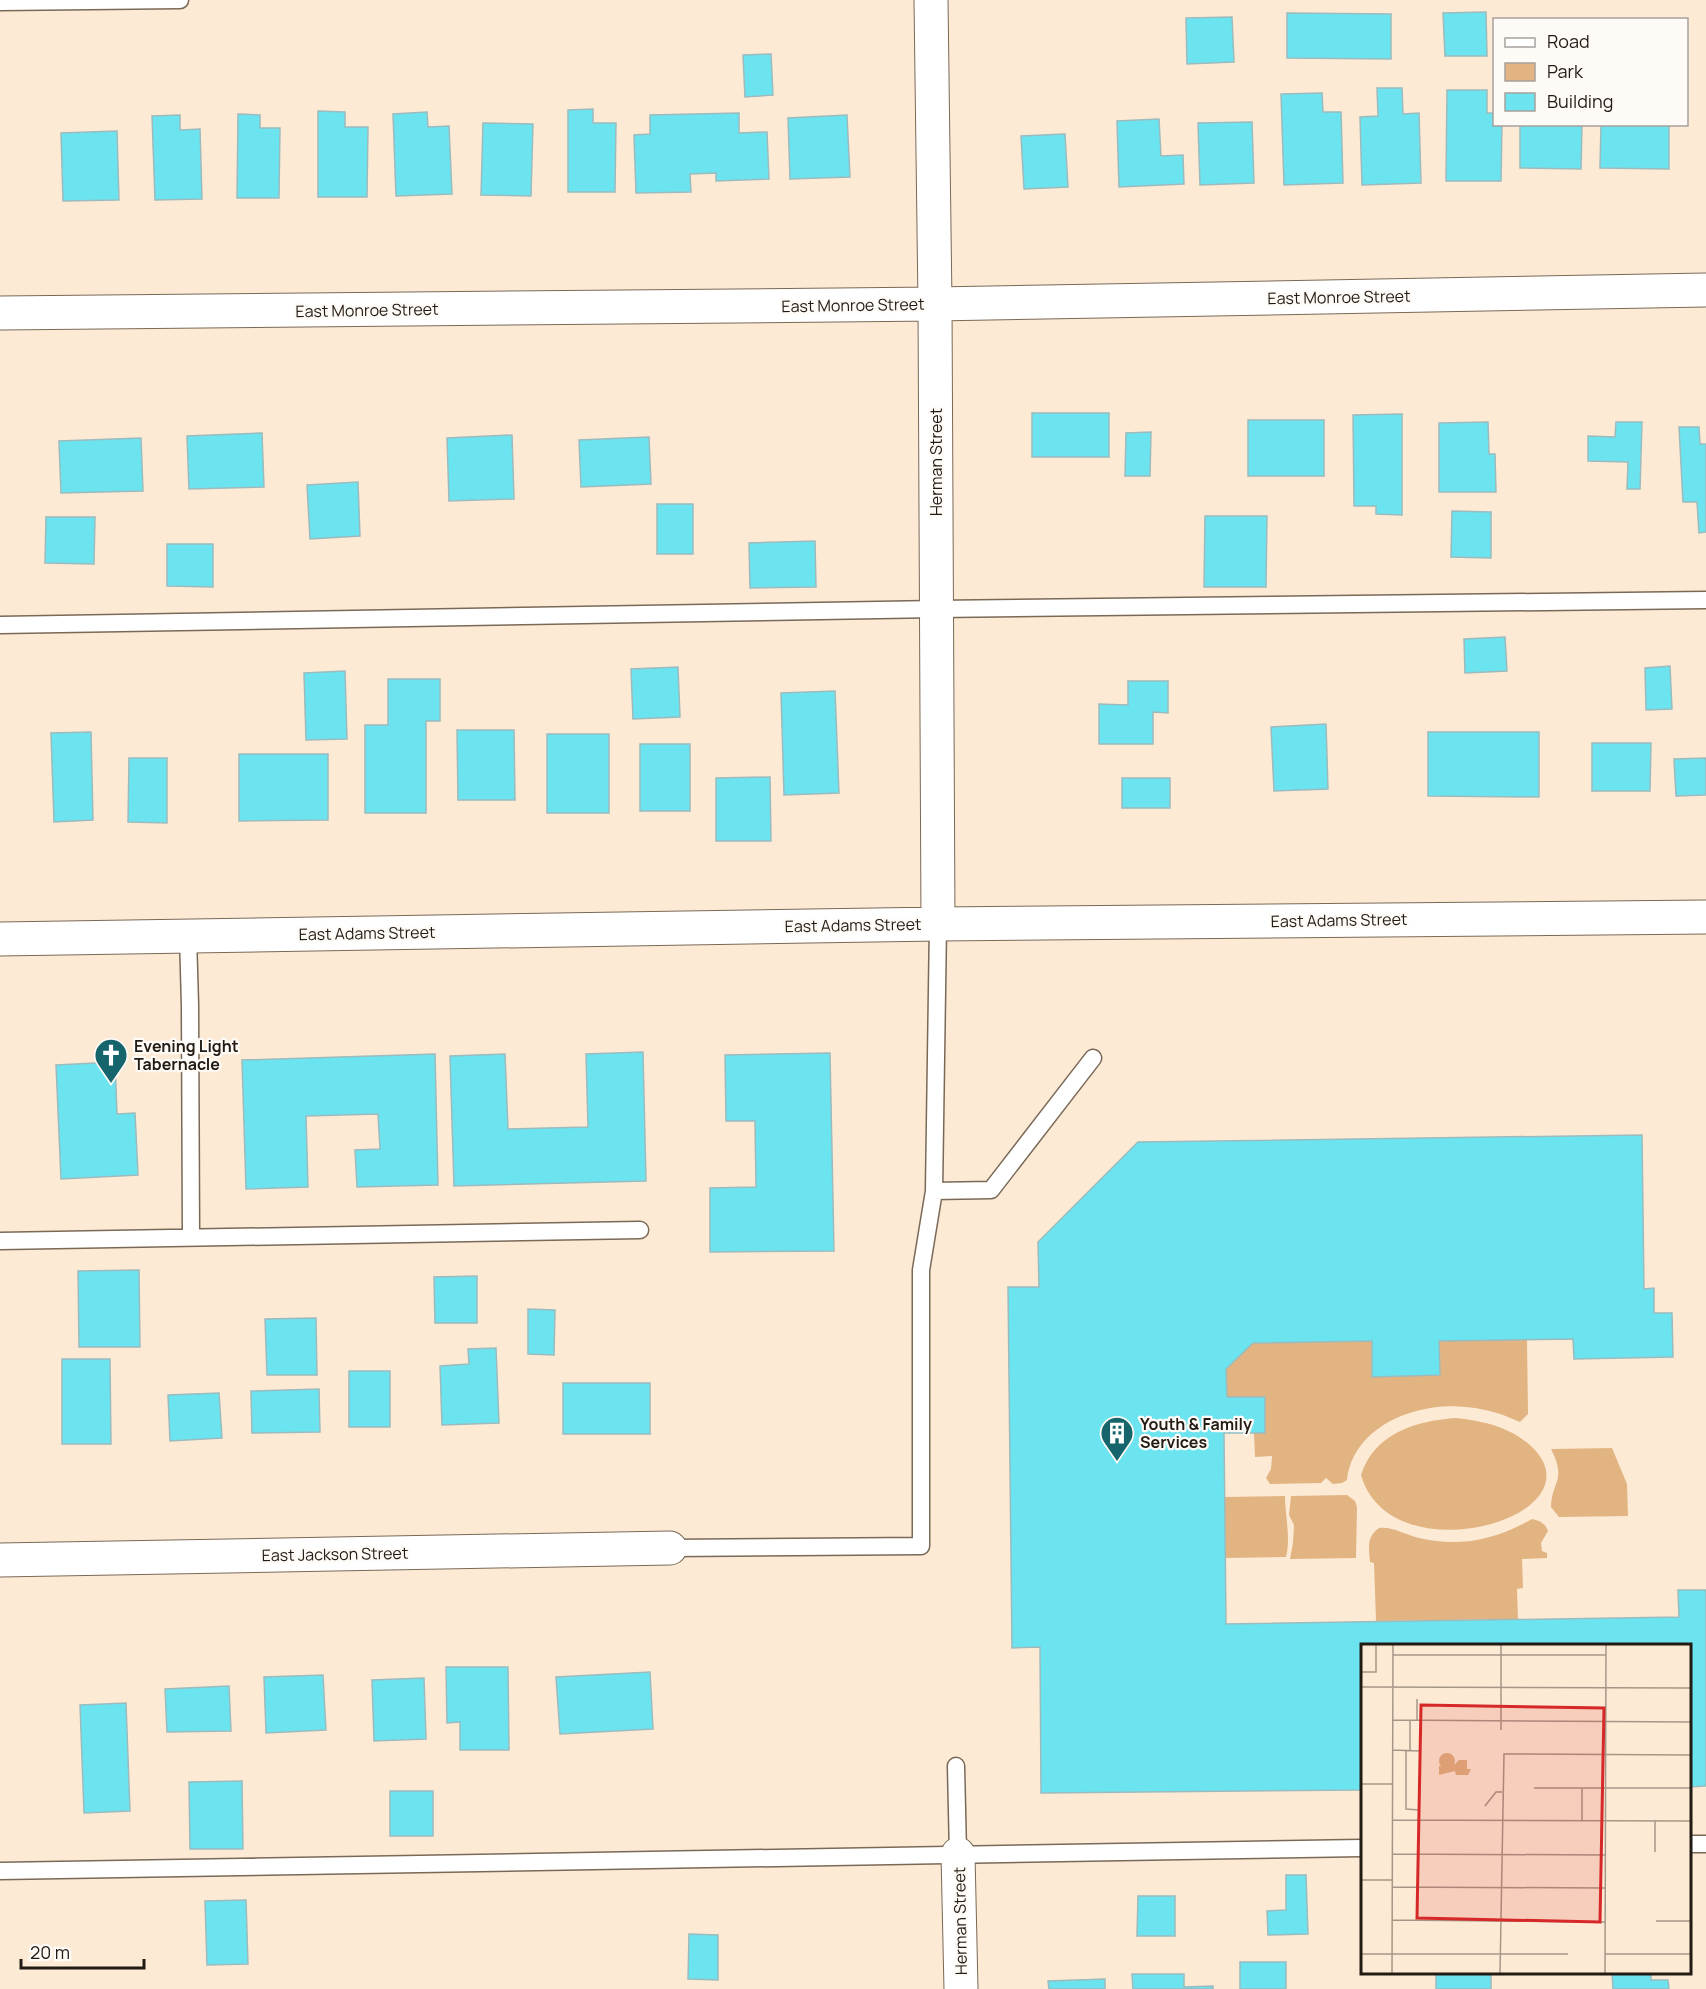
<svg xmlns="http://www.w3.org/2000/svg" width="1706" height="1989" viewBox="0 0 1706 1989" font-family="Manrope,sans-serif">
<rect width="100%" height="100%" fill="#fdead5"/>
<path fill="#e1b482" d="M1527,1340L1528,1414L1520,1422C1514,1420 1509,1417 1503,1415C1492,1411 1478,1408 1466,1407C1417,1402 1354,1425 1347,1480L1342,1483L1333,1484L1326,1478L1321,1483L1270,1484L1266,1478L1271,1469L1272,1456L1255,1457L1254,1433H1265V1397H1227L1226,1369L1253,1343L1372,1341V1377L1439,1375V1341Z
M1455,1418C1484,1421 1512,1427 1534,1449C1599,1518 1390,1577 1361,1475C1374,1434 1415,1421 1455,1418Z
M1612,1448L1627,1484L1628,1516L1559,1517L1551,1507C1552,1480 1567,1481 1551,1449Z
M1347,1495L1355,1501L1357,1507L1356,1558L1290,1559L1293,1543L1294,1525L1289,1515L1291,1496Z
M1285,1496C1285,1516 1291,1537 1286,1557L1225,1558V1497Z
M1532,1519C1540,1521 1545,1523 1548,1531L1541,1543L1542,1551L1547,1553V1558L1522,1559L1523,1588L1517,1589L1518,1619L1376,1621L1374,1563L1370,1562C1369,1549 1366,1537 1379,1528C1392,1526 1406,1535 1419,1538C1460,1548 1497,1539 1532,1519Z"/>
<path fill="#6be4ef" stroke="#9bbbbe" stroke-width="1.5" d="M1486,12L1487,56H1445L1443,13Z
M1287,13L1391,14V59L1287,58Z
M1232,17L1234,62L1187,64L1186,18Z
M771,54L773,95L745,97L743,55Z
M1377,88H1402L1403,114L1419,113L1421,183L1362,185L1360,117L1378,116Z
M1447,90H1487V113H1494V124H1502L1501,181H1446Z
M1322,93L1323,112H1341L1343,183L1284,185L1281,94Z
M593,109V123H616L615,192H568V110Z
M318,111L345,112V127H368L367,197H318Z
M427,112L428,127L449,126L452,194L396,196L393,114Z
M739,113V133L767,132L769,179L716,181V173L690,174L691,192L636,193L634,135L650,134V115Z
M238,114L260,115V128H280L279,198H237Z
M180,115V130L200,129L202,199L155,200L152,116Z
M847,115L850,177L790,179L788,118Z
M1159,119L1161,156L1183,155L1184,184L1119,187L1117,121Z
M1252,122L1254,183L1200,185L1198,123Z
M483,123L533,124L531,196L481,195Z
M1520,124H1582L1581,169L1520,168Z
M1601,124H1669V169L1600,168Z
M117,131L119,200L63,201L61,133Z
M1065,134L1068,187L1024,189L1021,136Z
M1032,413H1109V457H1032Z
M1402,414V515L1376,514V506H1354L1353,415Z
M1248,420H1324V476H1248Z
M1488,422L1489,454H1495L1496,492H1439V423Z
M1616,422H1642L1640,489H1627L1628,462L1588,461V436L1615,437Z
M1679,427H1699L1700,444H1706V532L1699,533L1697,502H1683Z
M1151,432L1150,476H1125L1126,433Z
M262,433L264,487L189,489L187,436Z
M512,435L514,499L449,501L447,438Z
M649,437L651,484L581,487L579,440Z
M141,438L143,491L61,493L59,441Z
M358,482L360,536L310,539L307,485Z
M657,504H693V554H657Z
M1452,511L1491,512V558L1451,557Z
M1205,516H1267L1266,587H1204Z
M46,517H95L94,564L45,563Z
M815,541L816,587L750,588L749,543Z
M167,544H213V587L167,586Z
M1505,637L1507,671L1465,673L1464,639Z
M1670,666L1672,709L1646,710L1645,668Z
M678,667L680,717L633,719L631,669Z
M345,671L347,739L306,740L304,673Z
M388,679H440V721H426V813H365V725H388Z
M1128,681H1168V713L1153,712V744H1099V704L1128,705Z
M835,691L839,793L784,795L781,693Z
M1326,724L1328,789L1274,791L1271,727Z
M457,730H514L515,800H458Z
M91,732L93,820L54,822L51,733Z
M1428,732H1539V797L1428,796Z
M547,734H609V813H547Z
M1592,743H1651L1650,791H1592Z
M640,744H690V811H640Z
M239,754H328V820L239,821Z
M129,758H167V823L128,822Z
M1706,758V795L1676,796L1674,759Z
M770,777L771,841H716V778Z
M1122,778H1170V808H1122Z
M643,1052L646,1181L454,1186L450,1056L505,1054L508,1129L588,1127L586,1054Z
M830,1053L834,1251L710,1252V1188L756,1187L755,1121H726L725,1055Z
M435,1054L438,1185L357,1187L355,1150L380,1149L378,1114L306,1116L308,1187L246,1189L242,1060Z
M115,1062L117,1114L135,1113L138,1175L61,1179L56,1065Z
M1642,1135L1644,1289L1654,1288V1313H1672L1673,1357L1574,1359L1573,1339L1439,1341L1440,1375L1372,1377V1341L1253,1343L1226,1369L1227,1397H1265V1433H1224L1226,1624L1679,1617L1678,1590H1706V1786L1690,1787V1646H1362V1790L1041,1793L1040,1647L1012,1648L1008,1287H1039L1038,1242L1138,1142Z
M139,1270L140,1347H79L78,1271Z
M477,1276V1323H435L434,1277Z
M528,1309L555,1310L554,1355L528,1354Z
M316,1318L317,1375H267L265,1319Z
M496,1348L499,1423L442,1425L440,1366L469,1364L468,1349Z
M62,1359H110L111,1444H62Z
M349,1371H390V1427H349Z
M563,1383H650V1434H563Z
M319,1389L320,1432L252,1433L251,1391Z
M219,1393L222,1438L170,1441L168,1395Z
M446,1667H508L509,1750H460V1722L447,1723Z
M650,1672L653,1729L560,1734L556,1677Z
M323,1675L326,1730L266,1733L264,1677Z
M424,1678L426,1739L374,1741L372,1680Z
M229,1686L231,1731L167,1732L165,1689Z
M126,1703L130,1811L84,1813L80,1705Z
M242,1781L243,1849H190L189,1782Z
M390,1791H433V1836H390Z
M1286,1875H1306L1308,1934L1268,1935L1267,1911L1286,1910Z
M1138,1896H1175V1936H1137Z
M246,1900L248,1964L207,1965L205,1901Z
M689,1934L718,1935V1980L688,1979Z
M1240,1962H1286V1989H1240Z
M1612,1972H1651V1980H1668L1669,1989H1613Z
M1436,1973H1491V1989H1436Z
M1132,1974H1184V1987L1213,1986V1989H1133Z
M1105,1979V1989H1049L1048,1981Z"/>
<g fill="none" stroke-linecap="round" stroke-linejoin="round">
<defs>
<path id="service" d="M0,2L180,0
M0,625L937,609L1706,600
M188,936L190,1005L191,1237
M934,1191L991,1190L1093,1058
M0,1241L640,1230
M670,1548L921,1546V1270L934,1191L938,924
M956,1766L958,1854
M1690,1844H1706
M0,1871L1362,1848"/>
<path id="minor" d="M931,0L935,304L938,924
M0,313L935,304L1706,290
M0,939L938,924L1706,917
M0,1560L670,1548
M958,1854L961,1989"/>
</defs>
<use href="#service" stroke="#7a6957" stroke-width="19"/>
<use href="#minor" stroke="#7a6957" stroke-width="35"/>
<use href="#service" stroke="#fff" stroke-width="16"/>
<use href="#minor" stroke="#fff" stroke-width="33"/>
</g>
<defs>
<symbol id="church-pin" viewBox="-11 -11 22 30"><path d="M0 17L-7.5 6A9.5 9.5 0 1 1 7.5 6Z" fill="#17656c" stroke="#fefaf6"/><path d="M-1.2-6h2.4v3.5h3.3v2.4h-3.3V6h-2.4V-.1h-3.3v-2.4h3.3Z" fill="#fff"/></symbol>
<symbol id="building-pin" viewBox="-11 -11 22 30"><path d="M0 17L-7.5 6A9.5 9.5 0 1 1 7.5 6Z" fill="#17656c" stroke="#fefaf6"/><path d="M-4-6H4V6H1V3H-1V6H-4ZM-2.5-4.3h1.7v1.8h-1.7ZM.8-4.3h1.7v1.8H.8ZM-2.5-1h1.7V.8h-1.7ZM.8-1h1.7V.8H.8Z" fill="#fff"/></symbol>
</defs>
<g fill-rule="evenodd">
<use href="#church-pin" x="92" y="1036" width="38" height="52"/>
<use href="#building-pin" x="1098" y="1414" width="38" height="52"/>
</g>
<g text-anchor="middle" stroke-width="4.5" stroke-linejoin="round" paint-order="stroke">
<g font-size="16" fill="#221b14" stroke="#fefaf6">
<text transform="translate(1339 297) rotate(-1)" y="6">East Monroe Street</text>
<text transform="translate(853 305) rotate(-1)" y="6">East Monroe Street</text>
<text transform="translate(367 310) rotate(-1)" y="6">East Monroe Street</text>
<text transform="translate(936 462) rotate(-90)" y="6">Herman Street</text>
<text transform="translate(1339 920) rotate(-1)" y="6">East Adams Street</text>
<text transform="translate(853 925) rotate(-1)" y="6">East Adams Street</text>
<text transform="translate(367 933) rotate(-1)" y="6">East Adams Street</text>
<text transform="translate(335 1554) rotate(-1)" y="6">East Jackson Street</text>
<text transform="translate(960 1921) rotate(-91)" y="6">Herman Street</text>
</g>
<g font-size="16" font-weight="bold" fill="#221b14" stroke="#fefaf6" text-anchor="start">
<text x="134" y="1052">Evening Light<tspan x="134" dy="18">Tabernacle</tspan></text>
<text x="1140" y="1430">Youth &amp; Family<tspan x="1140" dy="18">Services</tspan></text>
</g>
</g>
<g transform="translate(1361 1644)">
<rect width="330" height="330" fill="#fdead5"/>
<path d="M78 117a8 8 0 1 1 16 0a8 8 0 1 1-16 0ZM98,116H106V125H110L107,131H95L94,127L78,131V122L90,124Z" fill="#e1b482"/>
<path fill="none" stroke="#a59788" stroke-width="1.5" d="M140,0V86M32,11H245M0,28H15V0M0,43L330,44M56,55V77M32,76L330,78M31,106L59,107L58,166L45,165V107M49,107V77M0,140H31M173,144H330M124,162L135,148H141M31,176L330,177M221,177V144M294,208V177M31,210L244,211M0,236H31M31,243L244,244M31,276L244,278M295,277H330M0,310H207M244,310H330M31,330L32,0M139,330L143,110L330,111M244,330L245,0"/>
<path fill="#d62828" fill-opacity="0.15" stroke="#d62828" stroke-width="3" d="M60,61L243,64L239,278L56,274Z"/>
<rect width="330" height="330" fill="none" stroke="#221b14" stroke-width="3"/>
</g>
<rect x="1493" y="18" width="195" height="108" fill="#fefaf6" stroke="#a6a19c" stroke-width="1.5"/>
<rect x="1505" y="38" width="30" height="9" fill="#ffffff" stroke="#a6a19c" stroke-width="1.5"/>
<text x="1547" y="48" font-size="18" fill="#221b14">Road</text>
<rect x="1505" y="63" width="30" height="18" fill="#e1b482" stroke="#a6a19c" stroke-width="1.5"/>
<text x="1547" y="78" font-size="18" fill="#221b14">Park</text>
<rect x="1505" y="93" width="30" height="18" fill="#6be4ef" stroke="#a6a19c" stroke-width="1.5"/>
<text x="1547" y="108" font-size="18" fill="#221b14">Building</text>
<path d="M21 1959v9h123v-9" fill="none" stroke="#221b14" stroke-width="3"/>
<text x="30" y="1959" font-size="18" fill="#221b14" stroke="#fefaf6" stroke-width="4.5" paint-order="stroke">20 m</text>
</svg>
